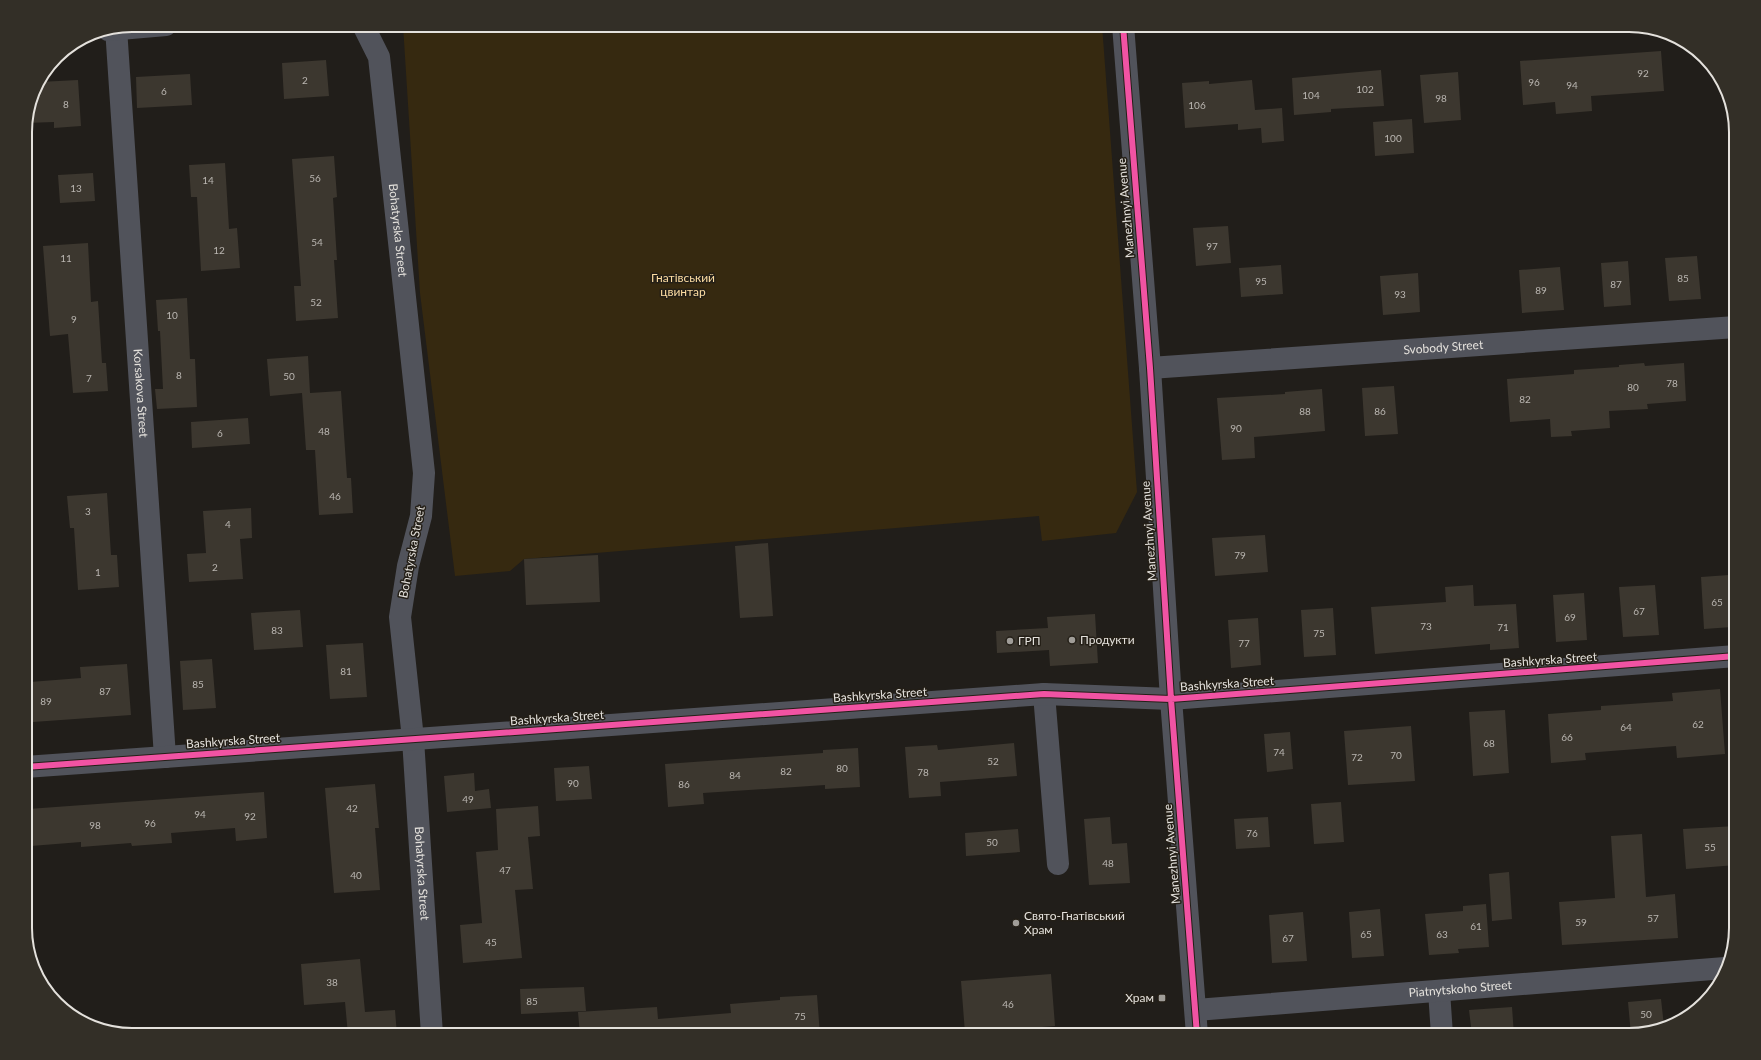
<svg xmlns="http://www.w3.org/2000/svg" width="1761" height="1060" viewBox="0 0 1761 1060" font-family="Lato,sans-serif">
<rect width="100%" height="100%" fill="#211e1a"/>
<path fill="#362910" d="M403,25H1102L1137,492L1116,533L1042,541L1039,516L524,559L510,571L455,576L420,293Z"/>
<path fill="#3c372f" d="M1661,51L1664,91L1591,96L1592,111L1556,114L1555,102L1523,105L1520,61Z
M326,60L329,96L284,99L282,63Z
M1381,70L1384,106L1331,109V112L1294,115L1292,78Z
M1458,72L1461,120L1424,123L1420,75Z
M190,74L192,105L137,108L136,77Z
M78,80L81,126L54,128V122L26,123L33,91L39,82Z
M1252,80L1255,110L1282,108L1284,141L1262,143L1261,128L1238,130V124L1185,128L1182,83L1209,81V84Z
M1412,119L1414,153L1375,156L1373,122Z
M334,156L337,197L333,198L337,260H334L338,318L296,321L294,286H301L292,159Z
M225,163L229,229L237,228L240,268L201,271L197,197H191L189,165Z
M93,173L95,201L60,203L58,175Z
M1228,226L1231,263L1196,266L1193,228Z
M88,243L91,302L98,301L102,363H106L108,391L73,393L68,334L50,336L43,246Z
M1697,256L1701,299L1669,301L1665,258Z
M1628,261L1631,305L1604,307L1601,263Z
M1281,265L1283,294L1241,297L1239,268Z
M1560,267L1564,310L1522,313L1519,270Z
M1418,273L1420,312L1383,315L1380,276Z
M187,298L190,359H195L197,407L157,409L155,389H163L160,331H158L156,300Z
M308,356L310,393L341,391L347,478H351L353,513L319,515L315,450H306L302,393L270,396L267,359Z
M1644,363L1645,366L1684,363L1686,401L1647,404L1648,409L1609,411L1610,428L1571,431L1572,436L1551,437L1550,419L1510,422L1507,379L1574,374V370L1619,367V365Z
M1394,386L1398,434L1365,436L1362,388Z
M1322,389L1325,431L1254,437L1255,458L1222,460L1217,398L1285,394V392Z
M248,418L250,444L192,448L191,422Z
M107,493L111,555H117L119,587L78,590L74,528H70L67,496Z
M251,508L252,538L240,539L243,579L189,582L187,554L206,553L203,511Z
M1265,535L1268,572L1215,576L1212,538Z
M768,543L773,616L740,618L735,546Z
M598,555L600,602L526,605L524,559Z
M1729,575L1732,627L1704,629L1701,577Z
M1473,585L1474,606L1516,604L1519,648L1490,650V644L1375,654L1371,607L1446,602L1445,587Z
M1655,585L1659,635L1623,637L1619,587Z
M1584,593L1587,640L1556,642L1553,595Z
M1333,608L1336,655L1304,657L1301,610Z
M300,610L303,647L254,650L251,613Z
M1095,614L1098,663L1050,666L1049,650L997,653L996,631L1048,628L1047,617Z
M1258,618L1261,665L1231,668L1228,620Z
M363,643L367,697L330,699L326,645Z
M212,659L216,708L183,710L180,661Z
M127,664L131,715L33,722L30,682L81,678L80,667Z
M1720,689L1725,754L1677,758L1676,746L1585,753L1586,760L1551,763L1548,714L1601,710V706L1673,701L1672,693Z
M1505,710L1509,773L1473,776L1469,712Z
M1411,726L1415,781L1348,785L1344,731Z
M1290,732L1293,769L1267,772L1264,734Z
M1014,743L1017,776L940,782L941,796L909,798L905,747L937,745L938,750Z
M858,748L860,787L825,789V785L703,793L704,804L668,807L665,764L823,753V750Z
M589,766L592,799L556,801L554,768Z
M474,773L475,791L489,789L491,808L447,812L444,776Z
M375,784L379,828H375L380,890L334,893L325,788Z
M264,792L267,838L236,841L235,828L171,833L172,843L132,846L131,843L81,847V842L31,846L28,809Z
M1341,802L1344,842L1314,844L1311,804Z
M538,806L540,836L528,837L533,889L515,890L522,958L463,963L460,925L482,923L476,852L498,850L496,809Z
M1110,817L1112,844L1127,843L1130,883L1089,885L1084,819Z
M1268,817L1270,847L1236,849L1234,819Z
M1736,826V865L1686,869L1683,829Z
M1018,829L1020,852L966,856L965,833Z
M1642,834L1646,897L1675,894L1678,938L1562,945L1559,902L1615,898L1611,836Z
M1509,872L1512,919L1492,921L1489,874Z
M1486,904L1489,947L1458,949L1459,953L1429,955L1425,914L1463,911V906Z
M1380,909L1384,956L1352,958L1349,912Z
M1303,912L1307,961L1272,963L1269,915Z
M360,959L365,1012L395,1010L397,1035H348L345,1002L304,1005L301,964Z
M1051,974L1055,1026L965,1033L961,981Z
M584,987L586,1011L521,1014L520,989Z
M817,995L820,1035H580L578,1012L657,1007L658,1019L731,1013L730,1004L780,1000V997Z
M1661,999L1664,1026L1631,1035L1628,1002Z
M1512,1007L1514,1035H1472L1469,1010Z"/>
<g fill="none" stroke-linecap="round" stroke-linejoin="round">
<g stroke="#51535b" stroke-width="22">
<path id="s1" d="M363,25L379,57L424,473L421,516L408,566L400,617L413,739L432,1035"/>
<path d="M1123,25L1150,368L1171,699L1197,1035"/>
<path id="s2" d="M116,28L165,757"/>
<path d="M108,30L166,25"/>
<path id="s3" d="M1150,368L1736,327"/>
<path d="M1044,694L1058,864"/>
<path d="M25,767L1044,694L1171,699L1736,656"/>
<path d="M1439,991L1442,1035"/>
<path id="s4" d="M1196,1010L1725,968"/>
</g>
<defs>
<path id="cycleway" d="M1123,25L1150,368L1171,699L1197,1035
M25,767L1044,694L1171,699L1736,656"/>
</defs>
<use href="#cycleway" stroke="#241f17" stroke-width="8"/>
<use href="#cycleway" stroke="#f153a3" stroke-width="6"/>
</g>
<g fill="#a09d98" stroke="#241f17" stroke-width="1.5">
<circle cx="1072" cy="640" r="4"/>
<circle cx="1010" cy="641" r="4"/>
<circle cx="1016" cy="923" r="4"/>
<rect x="1158" y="994" width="8" height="8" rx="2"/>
</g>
<g text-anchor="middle" stroke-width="3" stroke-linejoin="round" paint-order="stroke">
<g font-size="10" fill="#bab6b1">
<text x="1643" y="77">92</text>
<text x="305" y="84">2</text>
<text x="1534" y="86">96</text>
<text x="1572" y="89">94</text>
<text x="1365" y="93">102</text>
<text x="164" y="95">6</text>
<text x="1311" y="99">104</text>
<text x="1441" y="102">98</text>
<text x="66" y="108">8</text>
<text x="1197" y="109">106</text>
<text x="1393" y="142">100</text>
<text x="315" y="182">56</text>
<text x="208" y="184">14</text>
<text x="76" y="192">13</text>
<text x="317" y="246">54</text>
<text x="1212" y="250">97</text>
<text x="219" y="254">12</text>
<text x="66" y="262">11</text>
<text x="1683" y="282">85</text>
<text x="1261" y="285">95</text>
<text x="1616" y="288">87</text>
<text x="1541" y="294">89</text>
<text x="1400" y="298">93</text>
<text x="316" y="306">52</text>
<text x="172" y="319">10</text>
<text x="74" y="323">9</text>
<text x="179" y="379">8</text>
<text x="289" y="380">50</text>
<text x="89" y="382">7</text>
<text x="1672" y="387">78</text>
<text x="1633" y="391">80</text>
<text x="1525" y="403">82</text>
<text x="1305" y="415">88</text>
<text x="1380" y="415">86</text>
<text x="1236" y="432">90</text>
<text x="324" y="435">48</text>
<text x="220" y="437">6</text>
<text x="335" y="500">46</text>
<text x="88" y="515">3</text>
<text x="228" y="528">4</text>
<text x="1240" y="559">79</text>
<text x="215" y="571">2</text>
<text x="98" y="576">1</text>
<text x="1717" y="606">65</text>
<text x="1639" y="615">67</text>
<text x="1570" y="621">69</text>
<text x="1426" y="630">73</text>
<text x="1503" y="631">71</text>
<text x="277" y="634">83</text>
<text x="1319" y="637">75</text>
<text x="1244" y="647">77</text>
<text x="346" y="675">81</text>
<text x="198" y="688">85</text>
<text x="105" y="695">87</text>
<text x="46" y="705">89</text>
<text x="1698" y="728">62</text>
<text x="1626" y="731">64</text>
<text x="1567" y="741">66</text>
<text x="1489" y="747">68</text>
<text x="1279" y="756">74</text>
<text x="1396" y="759">70</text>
<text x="1357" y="761">72</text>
<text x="993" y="765">52</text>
<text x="842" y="772">80</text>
<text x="786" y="775">82</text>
<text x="923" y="776">78</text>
<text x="735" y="779">84</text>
<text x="573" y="787">90</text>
<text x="684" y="788">86</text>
<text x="468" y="803">49</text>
<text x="352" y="812">42</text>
<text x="200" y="818">94</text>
<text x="250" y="820">92</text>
<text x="150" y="827">96</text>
<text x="95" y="829">98</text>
<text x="1252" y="837">76</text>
<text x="992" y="846">50</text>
<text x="1710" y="851">55</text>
<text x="1108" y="867">48</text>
<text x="505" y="874">47</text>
<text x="356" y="879">40</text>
<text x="1653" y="922">57</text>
<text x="1581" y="926">59</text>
<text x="1476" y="930">61</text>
<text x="1366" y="938">65</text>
<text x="1442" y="938">63</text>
<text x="1288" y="942">67</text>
<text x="491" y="946">45</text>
<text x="332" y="986">38</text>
<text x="532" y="1005">85</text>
<text x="1008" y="1008">46</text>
<text x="1646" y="1018">50</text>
<text x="800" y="1020">75</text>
</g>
<g font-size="12" fill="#e4e1dc" stroke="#241f17">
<text transform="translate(1126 208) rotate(-95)" y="4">Manezhnyi Avenue</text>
<text dy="4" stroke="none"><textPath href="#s1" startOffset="210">Bohatyrska Street</textPath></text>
<text dy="4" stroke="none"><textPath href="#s3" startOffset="294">Svobody Street</textPath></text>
<text dy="4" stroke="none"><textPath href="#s2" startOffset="366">Korsakova Street</textPath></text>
<text transform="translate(1149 531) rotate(-94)" y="4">Manezhnyi Avenue</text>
<text transform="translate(412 552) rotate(-79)" y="4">Bohatyrska Street</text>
<text transform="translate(1550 660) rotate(-4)" y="4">Bashkyrska Street</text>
<text transform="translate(1227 684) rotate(-4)" y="4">Bashkyrska Street</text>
<text transform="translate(880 695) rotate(-4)" y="4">Bashkyrska Street</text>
<text transform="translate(557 718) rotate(-4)" y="4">Bashkyrska Street</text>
<text transform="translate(233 741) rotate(-4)" y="4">Bashkyrska Street</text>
<text transform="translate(1172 854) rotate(-95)" y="4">Manezhnyi Avenue</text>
<text dy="4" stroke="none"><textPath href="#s1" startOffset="858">Bohatyrska Street</textPath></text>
<text dy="4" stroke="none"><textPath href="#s4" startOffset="265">Piatnytskoho Street</textPath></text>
</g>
<g font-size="12" fill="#fddda2" stroke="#241f17">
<text x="683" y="282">Гнатівський<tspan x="683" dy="14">цвинтар</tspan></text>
</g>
<g font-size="12" fill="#e4e1dc" stroke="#241f17" text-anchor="start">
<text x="1080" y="644">Продукти</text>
<text x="1018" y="645">ГРП</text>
<text x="1024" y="920">Свято-Гнатівський<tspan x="1024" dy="14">Храм</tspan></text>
<text x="1154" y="1002" text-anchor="end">Храм</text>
</g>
</g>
<path d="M0 0H1761V1060H0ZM132 32H1629A100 100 0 0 1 1729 132V928A100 100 0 0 1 1629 1028H132A100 100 0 0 1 32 928V132A100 100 0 0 1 132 32Z" fill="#332f27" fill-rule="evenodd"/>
<path fill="none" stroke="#e4e1dc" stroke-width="2" d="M132 32H1629A100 100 0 0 1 1729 132V928A100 100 0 0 1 1629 1028H132A100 100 0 0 1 32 928V132A100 100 0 0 1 132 32Z"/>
</svg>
